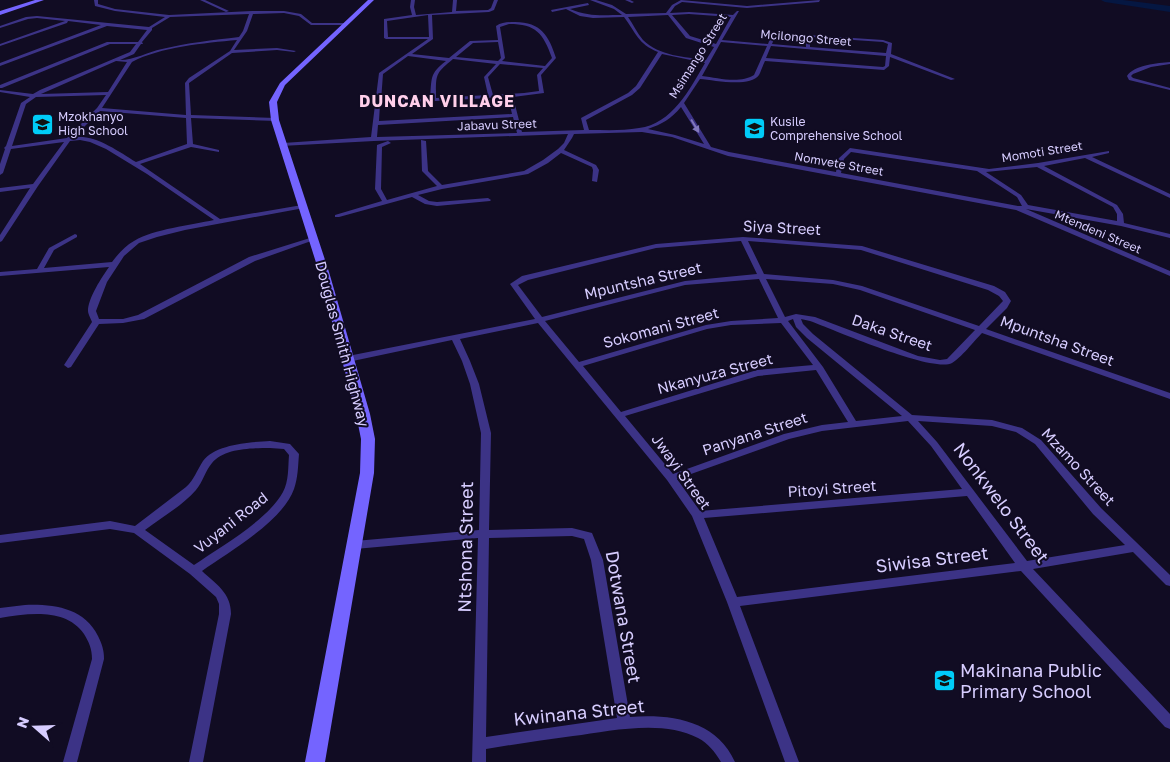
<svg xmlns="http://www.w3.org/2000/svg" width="1170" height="762" viewBox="0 0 1170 762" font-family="'Golos Text',sans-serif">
<rect width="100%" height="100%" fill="#110c23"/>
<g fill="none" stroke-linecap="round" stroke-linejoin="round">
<path fill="#051742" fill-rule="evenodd" d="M1101,0H1123L1170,6V12L1105,2Z"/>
<path fill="#3c3386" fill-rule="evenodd" d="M94,0H98V4L115,9L169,15L252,11H284L301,14L312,23H346L348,24L346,25H311L299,16L284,13L253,14L247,31L234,50L277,48L296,51L294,52L277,50L232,53L189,83L191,115L275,118L277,119V121L191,118L193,144L219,150V152L191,147L140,164L220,219L302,205L305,207L304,208L185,230L157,237L139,243L124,256L107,282L96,311L99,319H123L138,315L249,257L310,238H314V240L255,261L144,319L123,323L99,324L71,367L68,368L64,365L92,322C91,319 88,314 88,311C88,298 102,277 109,267L0,276V272L37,269L49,248L75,234L77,235V237L54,250L44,268L112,262C118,254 125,246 134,241C154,229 191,225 214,220L147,174L106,149L90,142L80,140L70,141L38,186L2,241L0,242V235L30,188L0,192V188L33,184L64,142L11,149L3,173L0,175V164L5,149L4,148L6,146L21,103L30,97L0,92V90L33,94L40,90L130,52L136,44H110L2,88H0V85L107,42H138L147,30L107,26L0,66V63L101,25L68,21L67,23L0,46V44L65,21L37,18L28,19L0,28V26L26,17L37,16L149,27L165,17L115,11L95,6ZM249,14L243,31L239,37C213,40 187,43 162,49C148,52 134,60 120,60L134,54L141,44H143L142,42L152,30V28L170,17ZM237,40L230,51L189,78L185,83L186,115L102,108L132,62C160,47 205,43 237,40ZM116,61L127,62L108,92L41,94ZM106,95L97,108L67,138L12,146L26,104L36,97ZM100,111L186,118L187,144L136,162C118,151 95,134 74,137Z
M200,0H205L229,11L226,12Z
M411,0H415L414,7L416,15L452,12L453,0H457L456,11L488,10L491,8L494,0H498L494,10L489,12L432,15L433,39L412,54L449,58L470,41L498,40L496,26C502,22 508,22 515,22C541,22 549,36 556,58L541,75L544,93L513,97L522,132L584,130L581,118L628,93L636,86L658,52C638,44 636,33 624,17L593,18L580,16L566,9L552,12L551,10L588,3L589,5L570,9C589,17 602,15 622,15L614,9L590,0H596L612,5L626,14L666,13L672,5L681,0L747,6L820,0L819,2L747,8L682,2L675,6L670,13L689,12L733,15L737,11H739L722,40L768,44L771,36L773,35H808L883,40L892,43L891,54L955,79L951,80L890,57L889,66L884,70L765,61C763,65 761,71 759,75C750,88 714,80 700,79L684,103L711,147L729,152L836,172L838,159L850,148L989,169L1038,163L1109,151V153L1092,157L1170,194V198L1085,158L1044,166L1117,205L1123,214L1124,223L1170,234V238L1121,226L1026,209L1170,271V276L1016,210L728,156L672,137L642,132L574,134L572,138L564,150L596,165L599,170L597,182L592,181L593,170L592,167L561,153L548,163L528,174L442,189L418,195L429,201L437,202L488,198L491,200L490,201L437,206L425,204L412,197L339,217H335V215L382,201L375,189L377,145L388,141L391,143L382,147L381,189L387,200L437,186L422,171L421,140L426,141L428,171L442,185L524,171L543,160L558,149L564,143L568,134L374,141L281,146V144L283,143L371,137L379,73L428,39H386L384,38V19L412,15L410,7ZM689,14L731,17L716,44L690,36L672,15ZM428,15L429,37H388L387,21ZM668,15L686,38L714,47L706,60C685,57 659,56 643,40C637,33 633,24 628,17ZM509,24C536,24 543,33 552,58L545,66L502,61L505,58L500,27ZM775,37H806V47L772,44ZM810,37L883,42L888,44L886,53L810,47ZM498,42L501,58L498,61L456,57L473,43ZM721,42L767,46L754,75C740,84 718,78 702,76ZM771,46L886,56L885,66L883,67L766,58ZM662,54L705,63C690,89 672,124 639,128C623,131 606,130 589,130L586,120L632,95L640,88ZM408,56L446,61C429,74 432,78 430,99L381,101L383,74ZM453,59L496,64L484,77L488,95L436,98C436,74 435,74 453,59ZM500,64L543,68L537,75L539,91L524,93L493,95L488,77ZM508,97L512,114L379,121L380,104ZM681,107L704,144L675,135L648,129C662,124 671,119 681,107ZM513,117L517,133L377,137L378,125ZM851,152L977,171L1017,197L1022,206H1018L841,173L844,159ZM1037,167L1113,207L1117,214V221L1028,205L1021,195L986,172Z
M625,0H630L634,2L632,3Z
M1170,62V64L1151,67L1133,74L1131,76L1133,78L1170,88V90L1129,80L1127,76C1134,65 1158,63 1170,62Z
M743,237L862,246L994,286L1005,292L1011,301L1007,308L986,329L1170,393V399L982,333C975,340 960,359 952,363C932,373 835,330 810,321L801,319L803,324L813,334L912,415L992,420L1022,428L1041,440L1101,508L1170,575V586L1166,585L1133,552L1033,569L1170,714V729L1165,727L1021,571L740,606L799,762H785L727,602L692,516L667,480L538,323L460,339L470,361L479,384L491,433L489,530L572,528L592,533L603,560L630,717C671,714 716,720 735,762H721C715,752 708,743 698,738C663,719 610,731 573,736C544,740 515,744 486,749V762H472L478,538L355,549L351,548L350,545L351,542L355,541L479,530L481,433L470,384L462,361L452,340L348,362L344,359L348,356L535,319L510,284L522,276L656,244ZM741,241L757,274L685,281L542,317L518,285L528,280L656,248ZM748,241L861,250L988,290L999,296L1003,301L979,326L862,286L833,280L764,274ZM759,279L778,318L731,321L706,325L579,362L545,321L685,285ZM766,279L833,284L860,290L975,330L947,359L940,360L918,356L815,317L796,314L785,317ZM793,319L796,327L807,338L902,416L856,421L823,367L788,321ZM781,323L813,365L757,370L621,412L583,366L707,329L731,325ZM816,370L848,422L822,425L784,434L673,474L625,416L758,376ZM908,421L931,446L962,489L700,511L677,479L789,439L822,431ZM918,421L992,426L1016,432L1035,444L1093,514L1125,545L1027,561L937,442ZM967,496L1015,563L737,597L704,518ZM572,536L584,539L591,560L617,718L486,737L489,538Z
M270,441L290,444L299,454C298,466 298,478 294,489C283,521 229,552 202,571C216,584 231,593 231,614L203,762H189L219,614V604L216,597L190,574L134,533L110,529L0,543V535L110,521L135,526L186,487C194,480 197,470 203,461C215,444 251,442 270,441ZM270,448L284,449L289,455C288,467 289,481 283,492C268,520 220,547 194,565L145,530C162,517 182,506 196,490C203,482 205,471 212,463C224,448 253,448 270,448Z
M25,605C54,604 84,608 98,636C102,644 104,650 104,659L77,762H63L92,659C92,649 89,642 84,634C65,607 27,614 0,618V608Z"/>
<path fill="#7464ff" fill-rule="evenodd" d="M35,0H44L0,15V11Z
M368,0H374L285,85L277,102L279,120L329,272L370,414L375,439L374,473L325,762H305L360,473L361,439L356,414L319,272L271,120L269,102L280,83Z"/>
</g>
<defs><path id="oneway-solid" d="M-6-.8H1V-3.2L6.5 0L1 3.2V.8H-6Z" transform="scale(1.25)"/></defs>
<use fill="#8278bc" href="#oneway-solid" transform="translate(695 126) rotate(59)"/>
<defs>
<symbol id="school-square" viewBox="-11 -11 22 22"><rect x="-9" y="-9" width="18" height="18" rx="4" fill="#00ccf8" stroke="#110c23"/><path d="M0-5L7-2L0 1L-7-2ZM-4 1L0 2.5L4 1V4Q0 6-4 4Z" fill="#111"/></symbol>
</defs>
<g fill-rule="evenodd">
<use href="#school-square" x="30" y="112" width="25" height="25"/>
<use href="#school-square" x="742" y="116" width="25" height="25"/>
<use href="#school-square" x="932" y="668" width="25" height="25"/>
</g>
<g text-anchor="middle" stroke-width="4" stroke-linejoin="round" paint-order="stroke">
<g font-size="12" fill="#d7cdff" stroke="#110c23">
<text transform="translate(806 38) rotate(5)" y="4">Mcilongo Street</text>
<text transform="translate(698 56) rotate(-58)" y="4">Msimango Street</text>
<text transform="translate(497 125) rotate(-2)" y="4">Jabavu Street</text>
<text transform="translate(1042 152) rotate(-9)" y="4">Momoti Street</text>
<text transform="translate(839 164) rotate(10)" y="4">Nomvete Street</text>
<text transform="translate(1098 232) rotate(23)" y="4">Mtendeni Street</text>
</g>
<g font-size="12" fill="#d7cdff" stroke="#110c23" text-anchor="start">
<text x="58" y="121">Mzokhanyo<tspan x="58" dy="14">High School</tspan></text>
<text x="770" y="126">Kusile<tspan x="770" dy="14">Comprehensive School</tspan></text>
</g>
<g font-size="15" fill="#d7cdff" stroke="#110c23">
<text transform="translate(782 228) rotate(3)" y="5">Siya Street</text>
<text transform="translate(643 281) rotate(-13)" y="5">Mpuntsha Street</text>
<text transform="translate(661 328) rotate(-15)" y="5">Sokomani Street</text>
<text transform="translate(892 333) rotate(19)" y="5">Daka Street</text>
<text transform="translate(1057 341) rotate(20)" y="5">Mpuntsha Street</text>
<text transform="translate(342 344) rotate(75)" y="5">Douglas Smith Highway</text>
<text transform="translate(715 374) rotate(-15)" y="5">Nkanyuza Street</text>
<text transform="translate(755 434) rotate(-18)" y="5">Panyana Street</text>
<text transform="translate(1078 467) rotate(47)" y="5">Mzamo Street</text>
<text transform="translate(681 472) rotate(54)" y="5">Jwayi Street</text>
<text transform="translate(832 489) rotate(-4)" y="5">Pitoyi Street</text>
<text transform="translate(231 523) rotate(-38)" y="5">Vuyani Road</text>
</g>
<g font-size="16" font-weight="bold" letter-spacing="1" fill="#ffcfea" stroke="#110c23">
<text x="437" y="107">DUNCAN VILLAGE</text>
</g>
<g font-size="18" fill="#d7cdff" stroke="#110c23">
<text transform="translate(1001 503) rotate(53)" y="6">Nonkwelo Street</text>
<text transform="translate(466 547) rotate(-89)" y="6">Ntshona Street</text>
<text transform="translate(932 560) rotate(-7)" y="6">Siwisa Street</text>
<text transform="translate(623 617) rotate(80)" y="6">Dotwana Street</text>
<text transform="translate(579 713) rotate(-6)" y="6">Kwinana Street</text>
</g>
<g font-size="18" fill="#d7cdff" stroke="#110c23" text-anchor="start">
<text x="960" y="677">Makinana Public<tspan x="960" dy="21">Primary School</tspan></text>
</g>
</g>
<g transform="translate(35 727) rotate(290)" stroke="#110c23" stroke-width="4" paint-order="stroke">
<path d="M0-4L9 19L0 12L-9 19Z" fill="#d7cdff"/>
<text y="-8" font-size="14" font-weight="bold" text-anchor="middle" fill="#d7cdff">N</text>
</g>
</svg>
